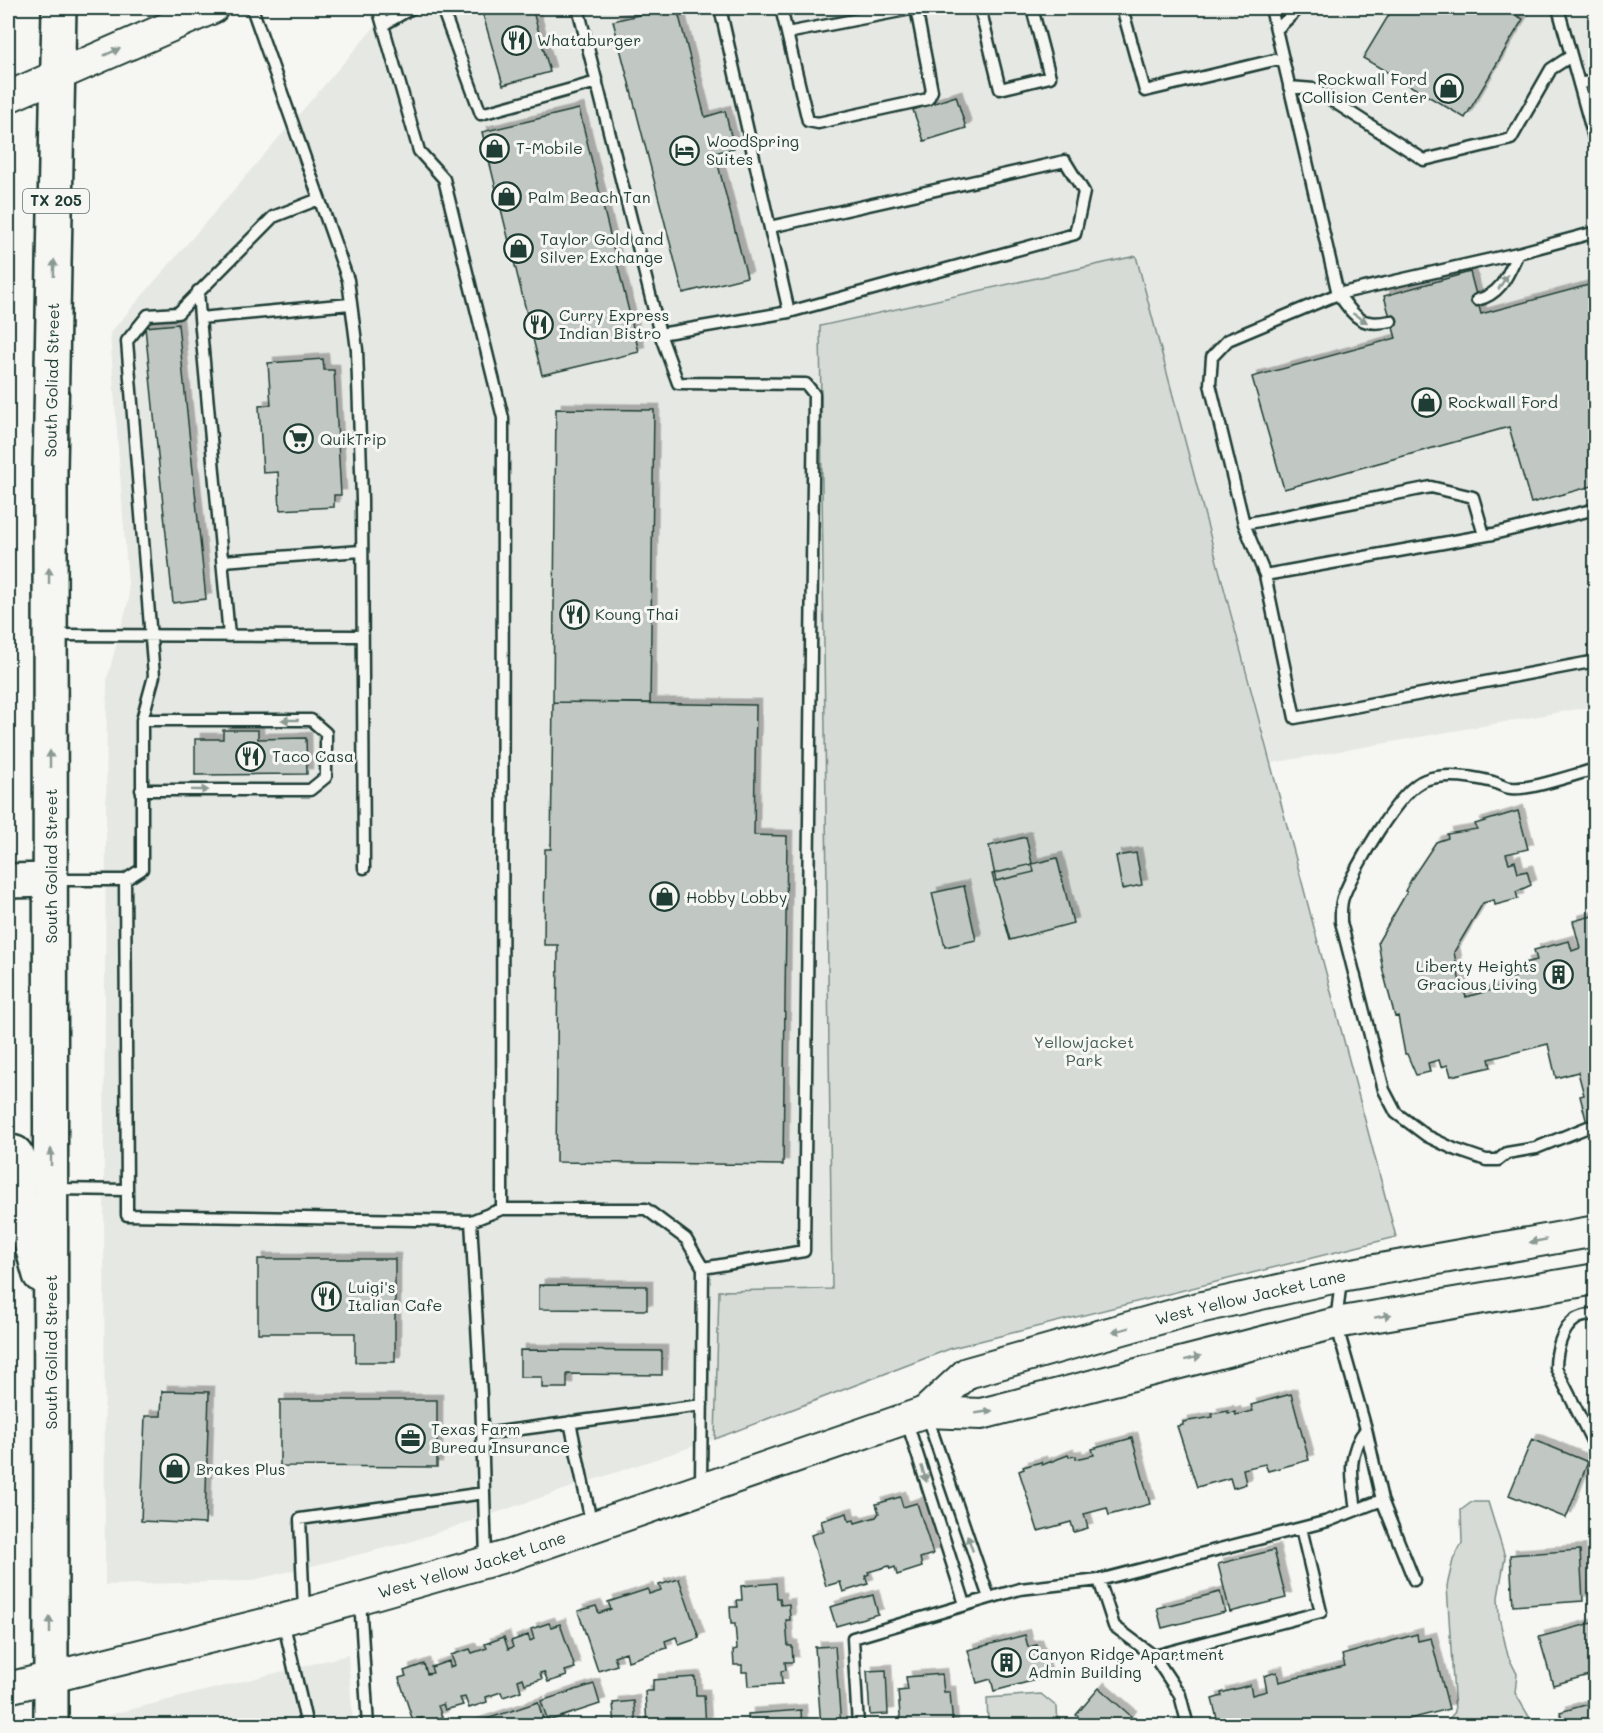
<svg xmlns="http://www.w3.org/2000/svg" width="1603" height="1733" viewBox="0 0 1603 1733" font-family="Mali,sans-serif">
<defs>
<filter id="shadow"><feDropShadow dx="5.5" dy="-5.5" stdDeviation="0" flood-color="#0004"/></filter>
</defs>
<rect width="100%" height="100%" fill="#f6f6f2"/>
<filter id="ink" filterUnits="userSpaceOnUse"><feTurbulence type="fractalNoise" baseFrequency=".0167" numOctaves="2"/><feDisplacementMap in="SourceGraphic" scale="12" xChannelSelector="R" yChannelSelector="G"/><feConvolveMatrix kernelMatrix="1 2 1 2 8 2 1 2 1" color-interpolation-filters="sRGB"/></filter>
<g filter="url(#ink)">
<path fill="#e6e8e4" d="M391,8H1595V706L1272,763L1136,256L820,326L832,1289L719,1291L715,1439L406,1543L249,1581L105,1585L104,1150L107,679L129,599L110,333Z
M348,1655L353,1725L85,1726V1721Z"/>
<path fill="#d6dbd6" stroke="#7a8c85" stroke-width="1.5" d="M1136,256L1396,1237L952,1348L715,1439L719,1291L832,1289L820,326Z
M1472,1502H1488L1505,1557L1498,1597L1499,1617L1508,1656L1517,1674L1515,1693L1534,1725H1448L1447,1721L1455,1712L1447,1586L1453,1560L1462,1543L1461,1510Z
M1041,1694L1057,1707L1058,1725H988L987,1698Z"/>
<path fill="#c1c8c3" stroke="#1f3d34" stroke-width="1.5" filter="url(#shadow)" d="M481,8H532L550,72L503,85Z
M668,8H677L705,117L725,111L734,148L715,153L747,277L683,293L613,21Z
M1393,8H1503L1523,19L1465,118L1363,58Z
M956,96L966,128L924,141L913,110Z
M579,109L639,352L542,375L482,132Z
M1470,272L1481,314L1596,283V485L1531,503L1509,427L1284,489L1252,377L1396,338L1384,296Z
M178,324L206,599L173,603L145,327Z
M323,359L324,370H334L341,495H334V507L280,510L278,472L263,473L259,406L271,405L268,363Z
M556,409L654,410L650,703L553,702Z
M553,702L756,705L754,835L787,836L783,1165L556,1162L558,945H544L545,849H551Z
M223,730H258V739L306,738L307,774L195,775V739H223Z
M1518,811L1528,849L1506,854L1509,863L1515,861L1518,873L1527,871L1531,885L1516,892L1518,899L1495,905L1494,900L1483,903L1454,952L1459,978L1466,997L1498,988L1503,983V980L1527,974L1524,963L1537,960L1534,950L1569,941L1572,951L1580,948L1573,921L1596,915V1070L1593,1071L1596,1080V1142L1592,1143L1580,1096L1584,1095L1578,1072L1556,1078L1548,1044L1489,1059L1491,1067L1451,1076L1448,1065L1441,1067L1439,1060L1428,1063L1430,1072L1416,1075L1407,1054H1405L1398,1016L1395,1017L1383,971L1378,942L1407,892L1405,891L1412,878L1436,842L1448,838L1447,834L1477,829L1475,824Z
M1026,837L1034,872L996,881L989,846Z
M1136,853L1142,885L1122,889L1116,856Z
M1057,858L1073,923L1010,940L992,874Z
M964,886L976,940L945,947L932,893Z
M258,1259H395V1362H355V1333H258Z
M539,1285L647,1286V1310L539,1309Z
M520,1350L662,1351V1375L567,1374V1388H542V1377H520Z
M162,1391L209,1392L205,1524L141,1521L145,1416H161Z
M1291,1394L1309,1460L1268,1471L1265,1464L1243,1469L1246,1484L1233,1488L1230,1478L1197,1487L1177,1426L1183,1425V1422L1213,1417L1212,1414L1228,1411V1413L1235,1412L1236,1415L1253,1411L1251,1405Z
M280,1400H437V1467L280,1466Z
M1132,1438L1150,1504L1109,1515L1107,1508L1084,1514L1088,1528L1074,1532L1071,1522L1038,1531L1019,1471L1024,1469L1023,1467L1041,1462L1042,1465L1068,1455L1069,1457L1076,1456V1459L1094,1455L1092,1449Z
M1532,1439L1588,1462L1566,1518L1509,1495Z
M900,1497L903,1507L917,1503L933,1554L920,1558L922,1567L897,1575L895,1567L890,1569L889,1566L868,1572L869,1574L865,1576L868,1584L843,1592L840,1582L826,1586L811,1535L824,1531L821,1521L847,1513L849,1521L854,1520L855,1523L876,1517L879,1513L876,1504Z
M1274,1550L1286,1598L1230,1612L1218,1564Z
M1580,1550L1583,1601L1513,1606L1510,1555Z
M679,1579L699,1638L679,1645L676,1637L665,1641L667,1648L628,1661L626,1652L614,1656L617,1665L598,1671L578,1611L596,1606L599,1613L611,1609L608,1602L648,1589L649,1594L661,1590L659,1585Z
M776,1583L777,1598H780L781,1605L789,1604L790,1620H786L788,1646H792L793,1662H785L786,1670L781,1671L782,1684L748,1686L747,1672H742V1665H734L733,1650L737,1649L735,1624H731L730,1607H738L737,1600H742L741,1586Z
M1220,1592L1225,1612L1162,1628L1157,1608Z
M873,1595L878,1614L836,1626L830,1607Z
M1596,1622V1673L1553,1685L1539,1637Z
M549,1623L551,1627L560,1624L575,1668L565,1671L567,1676L548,1682L544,1672L540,1673L542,1679L525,1684L523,1678L518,1680L521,1691L503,1697L501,1692L486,1697L487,1702L469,1708L465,1697L460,1698L463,1705L445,1710L443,1704L438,1706L442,1717L423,1723L422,1718L413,1721L399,1678L406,1676L404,1671L424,1664L427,1674L433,1673L431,1667L449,1661L450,1667L455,1665L451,1655L470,1649L472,1653L487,1648L485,1644L504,1637L508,1649L513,1647L511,1641L528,1635L530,1641L534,1639L531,1629Z
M1417,1634L1418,1641L1431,1638L1449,1709L1382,1726H1219L1212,1699L1222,1696L1221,1693L1250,1685L1252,1695L1267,1691L1264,1676L1277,1672L1279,1682L1345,1666L1342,1655Z
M1025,1635L1028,1647L1037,1645L1047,1677L994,1691L991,1679L977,1683L968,1650Z
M835,1646L841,1726H821L815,1647Z
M886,1670L888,1714L870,1715L867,1671Z
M942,1674L944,1692H950L953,1726H901L898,1691L908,1690L906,1677Z
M695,1677L696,1695H704L706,1726H647L645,1691H653V1680Z
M594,1684L600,1704L548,1721L541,1701Z
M1099,1688L1131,1716L1124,1726H1088L1076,1715Z
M634,1701L636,1726H615L613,1703Z
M538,1702L544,1722L533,1726H466Z
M1596,1702V1726H1564L1560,1712Z
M801,1710L802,1726H749L748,1714Z"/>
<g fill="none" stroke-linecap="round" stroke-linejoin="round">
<defs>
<path id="lane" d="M252,8L348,280L357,350L362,500L364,868
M378,8L419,151L444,179L503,418L502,1209
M442,8L481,114L597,82
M578,8L660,334L789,312L720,8
M781,8L808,121L818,123L928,99L932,91L916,8L787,33
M980,8L1000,89L1050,77L1032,8
M1122,8L1145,91L1283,58
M1271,8L1338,294L1518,253L1596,232
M1558,8L1596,145
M383,25L412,8
M1276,30L1299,8
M1579,84L1596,80
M1289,87L1314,89L1424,160L1511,139L1551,69L1571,56
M770,227L1065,161L1084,192L1075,234L789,312
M198,291L200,318
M1477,300C1502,294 1508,274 1518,253
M1391,321C1360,327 1356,318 1338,294L1228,340L1212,357L1210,384L1244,524L1265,575L1493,534L1596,509
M660,334L678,383L806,384L814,394L804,1251L703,1268
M1244,524L1431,487L1473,497L1484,535
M223,561L361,551
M1265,575L1295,718L1596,661
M52,635L361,636
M229,636L200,318L350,304
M141,790H310L326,777V733L311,720H142
M54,880H125
M1588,1127L1536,1148L1507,1153L1498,1160H1486L1454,1149L1427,1136L1396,1113L1384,1090L1341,922C1341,914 1340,903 1344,895C1354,869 1399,789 1425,780C1445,773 1473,777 1493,782C1499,784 1505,788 1511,788C1529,791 1575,774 1596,769
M54,1189L127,1190V1215L471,1221L502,1209H646L686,1239L703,1268L701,1486
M127,1190L125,880L142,869V720L154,676L127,341L148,315L178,313L273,217L319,199
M471,1221L481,1395L486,1559
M1341,1279L1336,1323L1366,1429L1382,1500L1414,1580
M1596,1313C1590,1315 1581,1316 1576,1319C1561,1329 1556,1352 1556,1368L1596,1449
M926,1414L989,1598
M906,1419L965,1604
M570,1422L592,1526
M483,1434L702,1405
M1356,1510C1352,1481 1346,1453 1366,1429
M1099,1580L1114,1626L1154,1656L1180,1695L1188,1726
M360,1600L368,1726
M304,1610L300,1519L484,1493
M283,1620L307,1726
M1154,1656L1321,1612L1301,1528
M858,1726L853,1638L1020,1589L1099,1580L1301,1528L1328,1521L1382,1500"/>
<g id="secondary">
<path d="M8,97L213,8"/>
<path id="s1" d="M925,1412L967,1373L1194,1309L1341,1276L1596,1231"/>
<path id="s2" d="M8,1688L304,1614L511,1555L925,1412L981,1414L1336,1323L1596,1279"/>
</g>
<g id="primary">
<path d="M8,881L51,880"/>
<path d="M8,1151L15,1153L19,1159L18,1196L40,1275"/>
<path id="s3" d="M51,1726L50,470L59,8"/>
</g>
</defs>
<use href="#lane" stroke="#1f3d34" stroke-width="15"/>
<use href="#secondary" stroke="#1f3d34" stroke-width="34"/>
<use href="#primary" stroke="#1f3d34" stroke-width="38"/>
<use href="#lane" stroke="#f6f6f2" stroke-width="10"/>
<use href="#secondary" stroke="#f6f6f2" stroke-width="30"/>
<use href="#primary" stroke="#f6f6f2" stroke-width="33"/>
</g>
<defs><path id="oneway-solid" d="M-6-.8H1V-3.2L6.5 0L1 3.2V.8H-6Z" transform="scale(1.5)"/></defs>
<g fill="#8a9a93">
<use href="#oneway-solid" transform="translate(112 52) rotate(-24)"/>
<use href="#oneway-solid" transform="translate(54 268) rotate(-89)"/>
<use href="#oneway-solid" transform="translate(1503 282) rotate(-57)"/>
<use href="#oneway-solid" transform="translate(1360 318) rotate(32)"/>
<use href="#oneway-solid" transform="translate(49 576) rotate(-90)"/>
<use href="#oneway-solid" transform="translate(290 720) rotate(-180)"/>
<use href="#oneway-solid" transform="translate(50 759) rotate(-90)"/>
<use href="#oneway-solid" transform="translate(200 790) rotate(1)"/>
<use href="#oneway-solid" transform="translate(51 1157) rotate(-90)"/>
<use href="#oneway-solid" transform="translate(1538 1241) rotate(170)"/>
<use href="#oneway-solid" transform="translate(1383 1316) rotate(-10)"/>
<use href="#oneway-solid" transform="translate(1121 1330) rotate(164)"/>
<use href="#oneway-solid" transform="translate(1193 1358) rotate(-14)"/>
<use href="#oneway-solid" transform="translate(984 1412) rotate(-9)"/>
<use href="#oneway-solid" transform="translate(924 1474) rotate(72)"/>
<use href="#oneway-solid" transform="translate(970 1543) rotate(-109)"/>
<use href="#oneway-solid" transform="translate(50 1625) rotate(-90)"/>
</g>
</g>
<defs>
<symbol id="restaurant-ring" viewBox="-11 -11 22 22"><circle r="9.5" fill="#f6f6f2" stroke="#1f3d34" stroke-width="1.5"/><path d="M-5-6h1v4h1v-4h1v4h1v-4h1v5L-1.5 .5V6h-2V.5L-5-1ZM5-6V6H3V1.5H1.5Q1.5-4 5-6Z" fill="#1f3d34"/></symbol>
<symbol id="shop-ring" viewBox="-11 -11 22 22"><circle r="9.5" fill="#f6f6f2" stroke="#1f3d34" stroke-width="1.5"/><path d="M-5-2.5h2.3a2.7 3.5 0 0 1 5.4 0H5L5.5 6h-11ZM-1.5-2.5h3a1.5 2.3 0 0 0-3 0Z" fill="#1f3d34"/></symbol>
<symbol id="hotel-ring" viewBox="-11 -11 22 22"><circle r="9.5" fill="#f6f6f2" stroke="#1f3d34" stroke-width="1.5"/><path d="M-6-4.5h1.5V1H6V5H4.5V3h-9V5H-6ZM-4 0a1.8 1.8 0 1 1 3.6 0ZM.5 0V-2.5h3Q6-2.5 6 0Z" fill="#1f3d34"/></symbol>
<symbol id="supermarket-ring" viewBox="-11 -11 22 22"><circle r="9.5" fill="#f6f6f2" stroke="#1f3d34" stroke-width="1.5"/><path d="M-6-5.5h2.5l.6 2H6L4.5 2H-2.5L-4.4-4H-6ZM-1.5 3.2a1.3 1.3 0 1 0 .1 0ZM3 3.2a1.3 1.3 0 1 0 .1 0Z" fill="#1f3d34"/></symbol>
<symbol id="building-ring" viewBox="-11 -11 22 22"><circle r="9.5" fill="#f6f6f2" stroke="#1f3d34" stroke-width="1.5"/><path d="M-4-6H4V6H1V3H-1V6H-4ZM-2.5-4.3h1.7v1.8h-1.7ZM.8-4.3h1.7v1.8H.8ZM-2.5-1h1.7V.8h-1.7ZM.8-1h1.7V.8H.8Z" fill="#1f3d34"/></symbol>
<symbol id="office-ring" viewBox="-11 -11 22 22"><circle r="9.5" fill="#f6f6f2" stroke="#1f3d34" stroke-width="1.5"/><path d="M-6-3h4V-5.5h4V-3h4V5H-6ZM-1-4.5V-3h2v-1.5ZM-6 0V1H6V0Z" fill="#1f3d34"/></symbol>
</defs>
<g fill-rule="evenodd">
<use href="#restaurant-ring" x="500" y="24" width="33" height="33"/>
<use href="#shop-ring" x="1432" y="72" width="33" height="33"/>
<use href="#shop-ring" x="478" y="132" width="33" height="33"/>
<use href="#hotel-ring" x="668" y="134" width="33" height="33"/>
<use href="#shop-ring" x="490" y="180" width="33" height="33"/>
<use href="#shop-ring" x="502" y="232" width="33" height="33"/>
<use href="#restaurant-ring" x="522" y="308" width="33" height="33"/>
<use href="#shop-ring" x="1410" y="386" width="33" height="33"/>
<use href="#supermarket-ring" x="282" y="422" width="33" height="33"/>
<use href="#restaurant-ring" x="558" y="598" width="33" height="33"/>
<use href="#restaurant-ring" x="234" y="740" width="33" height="33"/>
<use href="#shop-ring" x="648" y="880" width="33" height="33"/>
<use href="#building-ring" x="1542" y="958" width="33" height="33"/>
<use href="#restaurant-ring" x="310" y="1280" width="33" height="33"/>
<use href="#office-ring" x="394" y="1422" width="33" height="33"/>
<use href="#shop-ring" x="158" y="1452" width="33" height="33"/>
<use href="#building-ring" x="990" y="1646" width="33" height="33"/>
</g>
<g text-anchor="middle" stroke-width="6" stroke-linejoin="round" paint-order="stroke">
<rect fill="#f6f6f2" stroke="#60746d" stroke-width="1.5" x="23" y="189" width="66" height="24" rx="4.5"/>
<g font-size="15" font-weight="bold" fill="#1f3d34">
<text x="56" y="206">TX 205</text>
</g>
<g font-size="16" fill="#1f3d34" stroke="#f6f6f2" text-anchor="start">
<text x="537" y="46">Whataburger</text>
<text x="1427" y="85" text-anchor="end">Rockwall Ford<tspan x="1427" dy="18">Collision Center</tspan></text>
<text x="706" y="147">WoodSpring<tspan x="706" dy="18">Suites</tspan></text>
<text x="516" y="154">T-Mobile</text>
<text x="528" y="203">Palm Beach Tan</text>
<text x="540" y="245">Taylor Gold and<tspan x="540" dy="18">Silver Exchange</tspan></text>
<text x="559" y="321">Curry Express<tspan x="559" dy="18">Indian Bistro</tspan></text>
<text x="1448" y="408">Rockwall Ford</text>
<text x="320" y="445">QuikTrip</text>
<text x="595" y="620">Koung Thai</text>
<text x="272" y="762">Taco Casa</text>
<text x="686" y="903">Hobby Lobby</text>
<text x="1537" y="972" text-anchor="end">Liberty Heights<tspan x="1537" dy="18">Gracious Living</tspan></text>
<text x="348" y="1293">Luigi's<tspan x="348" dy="18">Italian Cafe</tspan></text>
<text x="431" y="1435">Texas Farm<tspan x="431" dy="18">Bureau Insurance</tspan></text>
<text x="196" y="1475">Brakes Plus</text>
<text x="1028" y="1660">Canyon Ridge Apartment<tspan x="1028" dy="18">Admin Building</tspan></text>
</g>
<g font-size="16" fill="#1f3d34" stroke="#f6f6f2">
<text dy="6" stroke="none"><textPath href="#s3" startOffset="1346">South Goliad Street</textPath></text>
<text transform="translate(51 866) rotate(-90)" y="6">South Goliad Street</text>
<text dy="6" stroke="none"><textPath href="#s1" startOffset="351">West Yellow Jacket Lane</textPath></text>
<text transform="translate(51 1352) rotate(-90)" y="6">South Goliad Street</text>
<text dy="6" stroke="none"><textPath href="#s2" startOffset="480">West Yellow Jacket Lane</textPath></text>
</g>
<g font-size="16" fill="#445d54" stroke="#f6f6f2">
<text x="1084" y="1048">Yellowjacket<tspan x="1084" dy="18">Park</tspan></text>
</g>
</g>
<rect width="1603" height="1733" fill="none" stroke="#f6f6f2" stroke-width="30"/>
<rect x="15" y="15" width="1573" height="1703" fill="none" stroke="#1f3d34" stroke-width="2" filter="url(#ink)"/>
</svg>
